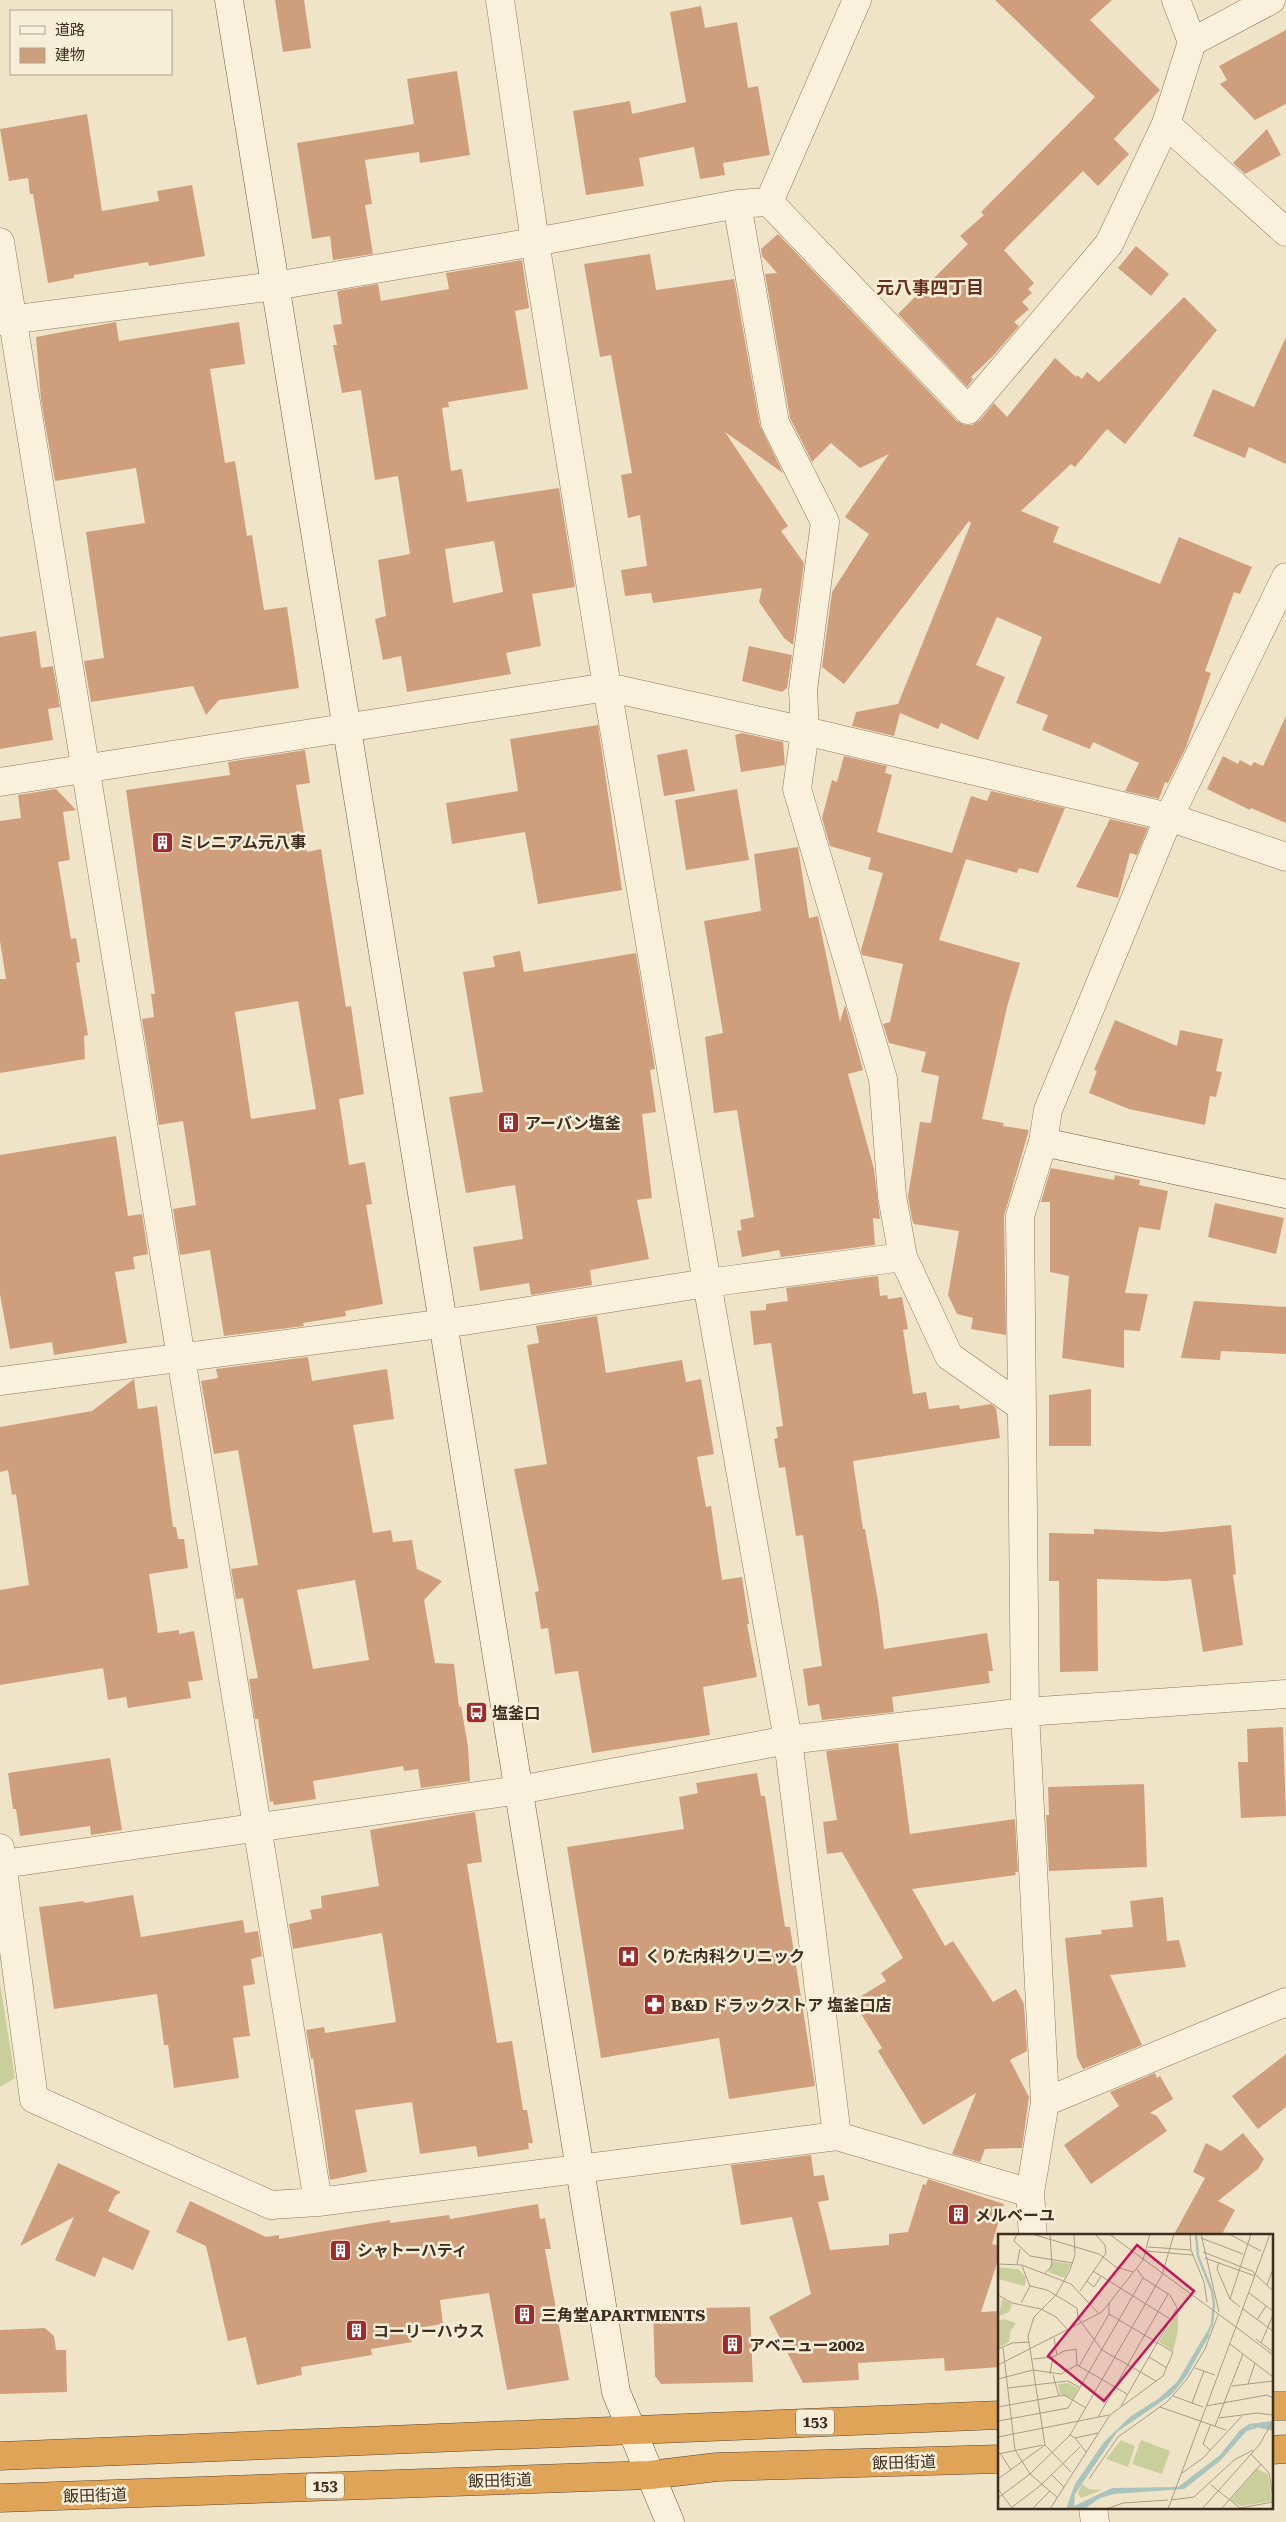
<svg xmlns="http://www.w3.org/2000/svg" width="1286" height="2522" viewBox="0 0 1286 2522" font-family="'Roboto Serif','Noto Sans JP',serif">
<rect width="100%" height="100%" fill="#f0e4c8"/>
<path fill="#c9cf9b" d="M0,1983L15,2078L0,2087Z"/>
<path fill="#cf9f7d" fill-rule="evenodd" d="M275,0H304L311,48L283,52Z
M995,0H1112L1090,20L1160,90L1114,139L1129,154L1098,186L1083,171L1004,250L1034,283L1028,289L1032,293L1022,302L1029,309L1014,322L1019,326L992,357L971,377L973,379L967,387L898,314L968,244L960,236L984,215L981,212L1095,97Z
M701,6L705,28L737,22L748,88L758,86L770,155L723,163L725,175L700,179L694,147L639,158L644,186L586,195L573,111L630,101L632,114L686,102L670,12Z
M1286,30V104L1255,120L1220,84L1227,80L1219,66Z
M457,71L470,155L420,163L419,152L365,160L372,204L365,205L373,254L333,260L330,236L312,239L297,143L414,124L407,79Z
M87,114L102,211L159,201L157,191L192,185L205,256L149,266L148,262L74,275V278L48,283L33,194H30L28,178L9,181L0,129Z
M1267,129L1281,155L1245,174L1233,163Z
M778,234L957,421L965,425H972L980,420L994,403L1007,417L1055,358L1076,377L1077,375L1082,379L1087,372L1099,382L1184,297L1217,330L1125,444L1107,429L1075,467L1071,464L1021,511L1059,527L1053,542L1160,584L1179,537L1252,567L1240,594L1234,592L1205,671L1211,673L1186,747L1168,783L1165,782L1159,799L1125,791L1139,763L1093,742L1090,749L1042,730L1048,715L1016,703L1042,637L997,617L976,665L1005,677L978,740L941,723L938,729L900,713L894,736L852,726L856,712L898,704L971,523L969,521L844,684L822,667L832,592L869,534L845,517L889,454L860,468L831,443L812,462L790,418L765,274L777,273L762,256L761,249Z
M1136,246L1169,274L1151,296L1118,268Z
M650,254L656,290L734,279L760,426L783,473L725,432L788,526L781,531L804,563L793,645L784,638L759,602L762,588L653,603L651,593L625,596L621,570L647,566L640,515L628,518L621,475L632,473L611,355L600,357L584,264Z
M522,260L529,308L515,311L528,389L448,402L449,407L442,408L451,471L462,469L467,502L559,488L575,587L532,594L541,646L506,653L511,674L407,692L401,656L383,660L375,619L386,616L378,560L410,554L398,476L375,480L361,390L342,393L333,345H337L333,325L342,324L337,291L378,284L381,301L449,289L446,273ZM494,541L503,592L453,603L445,549Z
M116,322L119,341L239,322L245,364L210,369L225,463L235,461L247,536L252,535L264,610L287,607L299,688L219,700L206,715L193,686L91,702L84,661L104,658L86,532L145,523L136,468L55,481L41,400L36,337Z
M1286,337V464L1249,447L1245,458L1193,436L1213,389L1254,407Z
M36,631L41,668L53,666L60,707L48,709L53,740L0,749V637Z
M749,646L792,655L787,688L782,692L742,681Z
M1286,716V823L1251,808L1250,810L1207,789L1223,756L1238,764L1240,760L1251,766L1254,762L1263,766Z
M598,725L622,890L538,904L525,832L452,844L446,803L518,791L510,739Z
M742,733L783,742L785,765L741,772L735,735Z
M687,749L695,791L664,796L657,755Z
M305,750L310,783L296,785L307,852L321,849L346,1007L351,1006L364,1094L339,1099L349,1165L365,1162L372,1204L366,1205L383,1304L345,1311L346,1316L303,1323L304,1326L224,1336L210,1250L180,1255L173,1209L196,1205L183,1121L159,1125L142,1019L154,1017L151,994H155L126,790L230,775L228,762ZM298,1001L316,1109L251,1119L235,1012Z
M844,756L887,766L885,773L892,775L877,832L952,853L971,796L987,801L991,791L1065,808L1038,873L1019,868L1017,873L966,859L939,940L1020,963L1007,1007L982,1119L1004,1123L1003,1126L1029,1130L1004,1216L1006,1335L971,1329L973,1318L957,1314L948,1295L959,1231L914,1224L912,1220L908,1196L920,1122L931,1123L939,1076L921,1072L926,1052L889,1043L883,1024L890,1022L903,964L862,955L861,950L883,873L868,869L871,858L830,846L822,818L832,780L837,782Z
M56,789L76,810L63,812L70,860L58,862L71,939L76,938L80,962L76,963L88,1035L84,1036L85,1059L0,1073V979H6L0,941V821L21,818L18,795Z
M737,789L749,860L686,870L675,800Z
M1110,819L1148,828L1137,855L1130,853L1118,898L1076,887Z
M798,847L809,918L818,916L840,1022L845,1005L863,1070L848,1074L874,1169L880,1219L873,1218L875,1245L781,1257L779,1250L742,1257L737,1231L742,1230L740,1220L754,1217L737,1110L714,1113L705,1037L723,1033L704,921L761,911L754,854Z
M520,951L524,972L636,953L655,1069L650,1070L656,1112L642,1114L652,1198L637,1200L649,1259L590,1270L592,1285L531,1295L529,1283L480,1291L473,1247L523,1239L515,1185L466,1193L449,1097L483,1092L463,972L495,967L493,956Z
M1115,1020L1177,1046L1180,1030L1223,1039L1216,1071L1222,1072L1216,1097L1210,1096L1205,1125L1129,1109L1089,1093L1097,1071L1094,1070Z
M116,1136L128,1216L142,1214L148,1254L133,1257L135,1269L115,1272L127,1343L54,1355L52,1342L10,1349L0,1294V1155Z
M1051,1168L1114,1180L1115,1175L1140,1180L1139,1185L1168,1191L1160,1230L1139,1227L1125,1293L1148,1294L1140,1331L1124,1330V1368L1062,1358L1069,1276L1050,1272V1202H1041Z
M1215,1203L1284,1218L1276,1254L1208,1237Z
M878,1276L880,1296L887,1295L888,1299L902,1297L908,1329L903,1330L913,1394L926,1392L929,1409L959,1405L960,1409L991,1404L996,1408L1000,1438L853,1461L863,1529H865L878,1601L884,1649L987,1633L993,1671H988L990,1683L892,1697L894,1712L822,1720L819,1704L808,1706L803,1669L822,1666L803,1535L796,1536L785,1467L779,1468L774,1439L778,1438L776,1427L783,1426L771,1343L754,1345L750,1311L766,1310V1304L788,1301L786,1288Z
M1194,1301L1286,1307V1354L1221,1351L1220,1360L1181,1358Z
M597,1316L606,1373L682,1360L686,1382L701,1379L714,1454L697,1457L706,1507L711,1506L722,1580L742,1577L749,1624H747L757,1677L703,1687L710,1735L592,1753L578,1671L555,1674L548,1628L541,1629L535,1592L539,1591L514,1469L547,1464L527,1345L539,1343L536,1326Z
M308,1357L312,1381L387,1369L394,1419L353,1425L373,1533L391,1530L393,1542L412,1540L417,1569L442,1581L424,1600L435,1663L454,1664L459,1707L461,1706L468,1747L470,1781L421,1788L418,1769L404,1771L403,1766L313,1781L316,1799L274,1805L273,1801L270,1802L258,1719H255L249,1679L258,1678L243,1598L236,1599L231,1569L258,1565L238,1450L214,1454L201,1381L218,1378L216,1369ZM355,1580L369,1660L313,1669L297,1590Z
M134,1379L138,1409L157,1406L173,1527H176L178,1539H184L188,1568L149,1574L158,1633L179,1630V1634L194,1631L203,1680L188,1682L191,1698L128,1708L126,1697L108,1700L103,1668L0,1685V1590L29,1585L16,1494L12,1495L8,1470L0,1472V1427L92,1411Z
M1091,1389V1446H1049V1395Z
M1231,1525L1236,1574L1233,1575L1243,1645L1203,1652L1191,1579L1164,1581L1097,1579L1098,1671L1060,1672L1059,1581H1049V1533L1094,1534V1529L1162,1532Z
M1283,1727L1286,1816L1241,1818L1238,1762H1248L1247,1729Z
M898,1743L910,1834L1015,1819L1018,1872H1015L1016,1875L912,1889L945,1946L953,1941L993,2002L1016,1989L1024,2004L1027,2051L1010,2060L1029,2097L1022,2148L985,2149L980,2162L952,2154L976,2093L923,2125L878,2051L882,2048L853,2001L886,1981L881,1973L903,1958L842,1852L827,1854L823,1822L837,1820L826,1751Z
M110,1758L122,1830L91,1835L90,1826L20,1836L16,1809H13L8,1773Z
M757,1773L761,1796H765L785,1927H790L815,2086L729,2099L719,2038L601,2058L567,1847L684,1829L679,1797L698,1793L696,1783Z
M1144,1784L1147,1867L1049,1871L1046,1815H1049L1048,1787Z
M475,1812L482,1862L467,1864L497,2043L512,2041L523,2110H527L533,2143H528L529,2149L478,2157L476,2146L420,2154L412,2102L355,2110L367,2172L330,2180L313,2058L311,2059L306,2030L324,2027L325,2033L396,2022L382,1933L293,1949L289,1924L312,1919L310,1910L322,1908L321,1896L379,1886L370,1830Z
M133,1895L141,1937L243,1920L245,1933L258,1931L262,1956L251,1959L255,1984L243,1986L250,2036L233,2038L239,2078L174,2088L168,2045H164L157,1994L54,2009L39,1907L84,1901V1903Z
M1163,1897L1167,1941L1179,1940L1186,1967L1110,1975L1142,2045L1083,2069L1077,2057L1065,1938L1102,1934L1101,1930L1133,1927L1130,1901Z
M1286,2054V2107L1258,2129L1232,2096Z
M1155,2073L1157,2078L1160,2076L1173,2099L1150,2113L1157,2116L1167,2131L1091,2184L1064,2145L1119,2106L1110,2092Z
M1243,2133L1264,2159L1258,2169L1218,2201L1235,2210L1221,2236H1173L1205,2178L1193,2172L1206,2143L1221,2151Z
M811,2155L814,2176L824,2175L829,2200L818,2202L830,2250L889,2245V2234L908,2232L923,2184L926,2185L928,2179L1004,2204L992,2244L1000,2246V2254L981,2312L1000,2311V2367L945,2371L944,2358L858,2363L859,2380L803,2383L769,2317L811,2294L792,2217L741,2225L731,2165Z
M58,2163L121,2192L115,2196L108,2211L150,2231L133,2270L103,2257L95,2277L55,2260L74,2217L20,2246Z
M190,2201L266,2237L279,2235V2239L390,2220V2223L449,2215L450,2219L538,2204L540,2219L545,2218L551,2249H545L569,2380L507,2390L489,2293L440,2300L443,2324L410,2329L412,2342L371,2349L372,2355L301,2367L302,2375L257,2385L246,2337L228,2341L206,2246L176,2232Z
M750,2307L753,2382L661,2384L655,2376L653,2309Z
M45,2328L54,2336L56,2350H66L67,2392L0,2394V2330Z"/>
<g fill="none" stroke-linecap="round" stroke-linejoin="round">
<defs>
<path id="street" d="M500,0L535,242L607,687L707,1283L788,1740L837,2136
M1192,42L1271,0
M1166,124L1286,232
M769,202L968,410L1109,244L1166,124L1192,42L1176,0
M737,204L775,423L825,522L803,690L805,731L797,789L883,1079L892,1196L903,1257
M0,242L318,2202
M0,321L275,286L535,242L737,204L769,202L857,0
M0,782L607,687L805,731L1169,817L1286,857
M0,1381L470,1320L707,1283L903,1257L949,1356L1022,1407
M0,1848L34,2099L271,2205L318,2202L837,2136L1030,2193
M3,1864L519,1790L788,1740L1025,1712L1286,1694
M1045,2102L1286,2002
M1033,2236L1030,2193L1045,2102L1025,1712L1020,1216L1043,1142L1048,1110L1169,817L1286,577
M1093,2508L1095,2522"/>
<path id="secondary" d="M229,0L616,2392L670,2522
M1043,1142L1286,1194"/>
<path id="highway" d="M1272,2406H1286
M1272,2450L1286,2449
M0,2456L1000,2415
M0,2498L650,2475L717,2467L1000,2459"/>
</defs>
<use href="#street" stroke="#8d765c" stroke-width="29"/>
<use href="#secondary" stroke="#6f573f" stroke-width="29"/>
<use href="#highway" stroke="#5b4430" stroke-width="29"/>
<use href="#street" stroke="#faf1dc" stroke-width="28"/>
<use href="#secondary" stroke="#faf1dc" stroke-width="28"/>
<use href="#highway" stroke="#e0a458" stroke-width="28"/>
</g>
<defs>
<symbol id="building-square" viewBox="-11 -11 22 22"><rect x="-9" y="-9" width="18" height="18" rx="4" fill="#9e2a2b" stroke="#f7eed8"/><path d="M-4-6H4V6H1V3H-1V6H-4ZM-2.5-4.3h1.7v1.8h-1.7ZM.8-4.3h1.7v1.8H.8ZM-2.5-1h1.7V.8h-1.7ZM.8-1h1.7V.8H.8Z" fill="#fff"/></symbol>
<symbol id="bus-square" viewBox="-11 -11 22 22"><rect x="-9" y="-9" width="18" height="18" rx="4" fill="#9e2a2b" stroke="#f7eed8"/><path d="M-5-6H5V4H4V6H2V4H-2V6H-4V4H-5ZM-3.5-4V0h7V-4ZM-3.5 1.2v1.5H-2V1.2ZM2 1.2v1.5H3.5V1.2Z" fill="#fff"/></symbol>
<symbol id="hospital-square" viewBox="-11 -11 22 22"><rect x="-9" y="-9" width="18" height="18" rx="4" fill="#9e2a2b" stroke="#f7eed8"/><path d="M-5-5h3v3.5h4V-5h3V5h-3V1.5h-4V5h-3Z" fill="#fff"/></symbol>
<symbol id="pharmacy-square" viewBox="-11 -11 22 22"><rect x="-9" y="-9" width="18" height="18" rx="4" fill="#9e2a2b" stroke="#f7eed8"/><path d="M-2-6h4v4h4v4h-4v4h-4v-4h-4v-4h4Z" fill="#fff"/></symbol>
</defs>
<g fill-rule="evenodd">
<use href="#building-square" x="150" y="830" width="25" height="25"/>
<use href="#building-square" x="496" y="1110" width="25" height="25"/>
<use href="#bus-square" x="464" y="1700" width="25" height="25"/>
<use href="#hospital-square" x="616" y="1944" width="25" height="25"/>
<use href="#pharmacy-square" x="642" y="1992" width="25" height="25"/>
<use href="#building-square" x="946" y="2202" width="25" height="25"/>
<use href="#building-square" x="328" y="2238" width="25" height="25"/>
<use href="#building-square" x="512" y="2302" width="25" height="25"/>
<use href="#building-square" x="344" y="2318" width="25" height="25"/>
<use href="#building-square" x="720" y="2332" width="25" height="25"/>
</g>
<g text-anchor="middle" stroke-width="5" stroke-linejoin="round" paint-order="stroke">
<g fill="#f7eed8" stroke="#756857" stroke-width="1">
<rect x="796" y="2409.5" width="38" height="25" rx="4"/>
<rect x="306" y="2473.5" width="38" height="25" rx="4"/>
</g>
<g font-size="15" font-weight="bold" fill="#3d2e20">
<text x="815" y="2427">153</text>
<text x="325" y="2491">153</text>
</g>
<g font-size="16" font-weight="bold" fill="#3d2e20" stroke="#f7eed8" text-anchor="start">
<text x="179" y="848">ミレニアム元八事</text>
<text x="525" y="1129">アーバン塩釜</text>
<text x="492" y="1719">塩釜口</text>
<text x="645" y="1962">くりた内科クリニック</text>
<text x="671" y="2011">B&amp;D ドラックストア 塩釜口店</text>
<text x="975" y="2221">メルベーユ</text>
<text x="357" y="2256">シャトーハティ</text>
<text x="541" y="2321">三角堂APARTMENTS</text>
<text x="373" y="2337">コーリーハウス</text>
<text x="749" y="2351">アベニュー2002</text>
</g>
<g font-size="16" fill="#3d2e20" stroke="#f7eed8">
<text transform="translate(904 2462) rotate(-2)" y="6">飯田街道</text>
<text transform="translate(500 2480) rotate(-2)" y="6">飯田街道</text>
<text transform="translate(95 2495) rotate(-2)" y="6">飯田街道</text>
</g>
<g font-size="18" font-weight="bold" fill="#6b2e1e" stroke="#f7eed8">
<text x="930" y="294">元八事四丁目</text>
</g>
</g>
<g transform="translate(998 2234)">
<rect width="275" height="275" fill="#f0e4c8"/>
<path d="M54,27L73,30L67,44L50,38ZM0,33L20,35L28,43L27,52L0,45ZM4,65L14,70L11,78L1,82ZM180,76V97L175,117L161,108ZM5,85L18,89L12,98L11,108L0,114V87ZM70,149L80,154L75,165L62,160L60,150ZM123,206L137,212L130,233L108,225ZM143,206L172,217L164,240L134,230ZM259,235L270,240L274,267L243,272L232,266ZM84,250L91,255L104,256L83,264L80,259Z" fill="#c9cf9b"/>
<path d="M208,99L212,100L188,143L173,161L119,198L77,260L76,272L114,254L180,253L222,221L242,196L251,190L273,187L275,197L253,192L222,227L186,255L116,260L102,264L86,275H68L77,250L106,208L133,182L160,165L179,148Z" fill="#a9c4bc"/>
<path fill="none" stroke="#a9c4bc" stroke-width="2.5" d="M198,0L200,22L214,57L216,70L214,90L208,103M228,215L245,197L263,191"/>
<path fill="none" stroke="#a89b85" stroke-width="1" d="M19,0L16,7L32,22L75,29M34,0L101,20L118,33L135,38M111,0L238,93L272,0M192,0L193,16L206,48L209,68M203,0L221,78M231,0L263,17M203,4L245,20M150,13L193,16M148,17L195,21M205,18L254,37L275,57M207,24L257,42M221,28L219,35L232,65L242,73M0,30L24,31L73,50L101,80M19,30L22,15M95,37L172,85M47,39L54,32L52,0M89,47L96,53L103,42M269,51L275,35M32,52L49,56L79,74L80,84L104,116L158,147M82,57L108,19L107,11L97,0M251,59L275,77M0,61L14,69L43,75L58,83L70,96M232,65L253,0M23,69L32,52L24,32M245,75L275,97M259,86L268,72M56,104L59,121M258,105L275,118M263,109L275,81M232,110L275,143M5,114L17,216L32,240L60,264M0,115L14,109L31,108M151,123L169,134M35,125L55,123M0,131L104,78L145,26L152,0M81,132L111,80M197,134L217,141M52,140L55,123L66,117L78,115L79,131M55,141L61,162M0,145L35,136L63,140L79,131L129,160M250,150L257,129M234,152L275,147M10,154L70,147L81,153M175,162L205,173M194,169L206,137M123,172L179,74L172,61L145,44L139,35M208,172L269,161L275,164M0,173L66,161L88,174M162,173L228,196M100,183L170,60M221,184L259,179L275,181M0,187L70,174L145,44M217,192L245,120M72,201L77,204L100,199M0,203L111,181M77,204L88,218M212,216L205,210L213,190M2,219L13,236M0,220L45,211M253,220L271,239L275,264M73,238L47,211L30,102L36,83L58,61L71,38L77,21L76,0M184,239L205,224L244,182M54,241L66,253M0,245L47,211M91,245L120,203L169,168L189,145L207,115L220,81M213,251L242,274L275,268M0,255L14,274M0,264L32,240L72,201L164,41L176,0M173,266L196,263L236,226L255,216M13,274L43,251L82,213M34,275L52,257M52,275L112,181L165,142L175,118L111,80V69M108,275L125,269L170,266M170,275L238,93L275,121M204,275L262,210L275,186M223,275L263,230"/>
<path fill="#c2185b" fill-opacity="0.15" stroke="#c2185b" stroke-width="2.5" d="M139,11L196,57L106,167L50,122Z"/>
<rect width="275" height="275" fill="none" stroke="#3d2e20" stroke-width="2.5"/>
</g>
<rect x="10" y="10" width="162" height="65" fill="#f7eed8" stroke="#ada18e"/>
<rect x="20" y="26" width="25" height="8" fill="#faf1dc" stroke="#ada18e"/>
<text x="55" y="35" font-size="15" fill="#3d2e20">道路</text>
<rect x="20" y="48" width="25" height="15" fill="#cf9f7d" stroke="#ada18e"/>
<text x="55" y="60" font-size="15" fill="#3d2e20">建物</text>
</svg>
